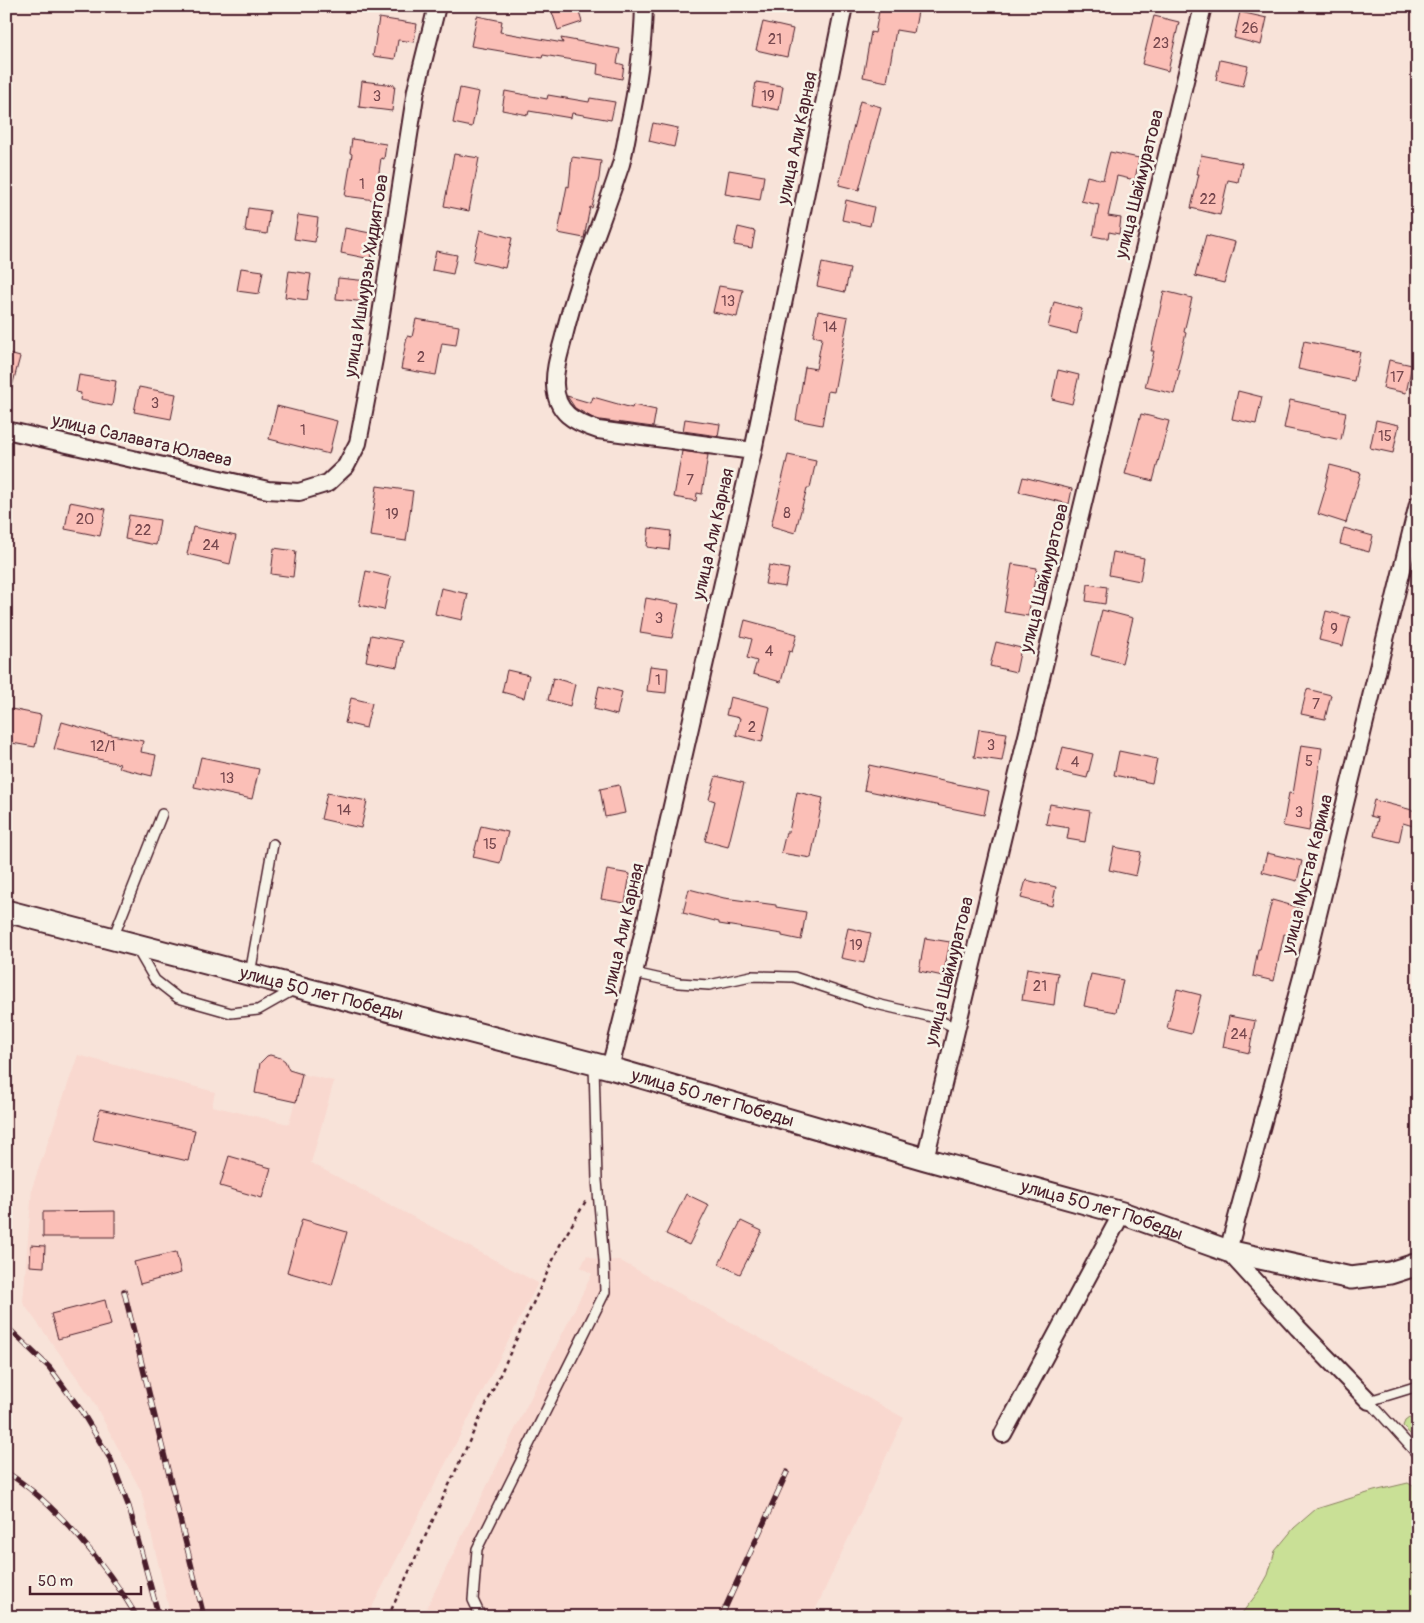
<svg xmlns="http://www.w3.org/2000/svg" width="1424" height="1623" viewBox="0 0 1424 1623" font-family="Pangolin,sans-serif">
<rect width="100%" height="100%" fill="#f8e3d9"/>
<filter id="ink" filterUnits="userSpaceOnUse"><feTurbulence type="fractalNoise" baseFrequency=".02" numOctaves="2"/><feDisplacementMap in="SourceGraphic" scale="10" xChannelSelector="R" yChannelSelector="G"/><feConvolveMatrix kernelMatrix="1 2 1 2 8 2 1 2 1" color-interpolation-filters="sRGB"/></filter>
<g filter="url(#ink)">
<path fill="#f9d8cf" d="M78,1055L215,1092L212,1106L289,1124L302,1074L334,1081L311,1163L538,1283L367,1617H171L141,1491L91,1397L23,1303L32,1188Z
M587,1255L599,1261L619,1260L904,1418L812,1617H422L592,1274L581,1267Z"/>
<path fill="#c9e096" stroke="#8a8060" d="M1409,1418L1418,1421V1443L1403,1426L1405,1421Z
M1408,1483L1418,1489V1617H1239L1259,1591L1268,1575L1275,1551L1294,1528L1316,1509L1374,1491Z"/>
<path fill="#fbbfb7" stroke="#4a1f2b" d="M570,6H577L582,22L558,30L552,12Z
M880,6H919L914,33L896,30L887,82L863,77L871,32L875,33Z
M1240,12L1267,18L1261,45L1234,38Z
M477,16L502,21L500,32L563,43L561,38L620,49L617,63L624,65L622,79L597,74L598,64L543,55L542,58L471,46Z
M1154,16L1179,22L1168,71L1142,64Z
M379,18L417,24L414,42L398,40L395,59L373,56Z
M763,22L793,29L787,57L756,50Z
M1220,60L1248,66L1243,86L1216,80Z
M362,81L395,85L392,111L359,107Z
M756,82L783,86L779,110L752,105Z
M460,88L479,92L472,127L453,123Z
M505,91L547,99L548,95L589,102L590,98L615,102L611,120L572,113L571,118L529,111L528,115L502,110Z
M860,101L881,107L859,190L839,185Z
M653,123L678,128L674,147L649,141Z
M352,139L386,144L384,159L381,158L375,200L345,196L352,154L350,153Z
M1110,152L1139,158L1135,180L1117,176L1108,216L1121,218L1119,234L1109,232L1108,238H1103L1093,236L1099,205L1081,201L1087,176L1103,180Z
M454,154L479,158L469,211L444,206Z
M1201,155L1242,163L1238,182L1228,180L1220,215L1191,208L1199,174H1197Z
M572,157L601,161L599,178L592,208L590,207L584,238L558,233L567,186L569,187Z
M729,170L764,176L760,200L725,194Z
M846,200L874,207L870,226L842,220Z
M248,208L270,211L267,234L245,231Z
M298,215L318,218L315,242L294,239Z
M738,227L755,231L752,248L734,245Z
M345,228L375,234L371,259L341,253Z
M480,230L512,238L505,268L473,261Z
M1206,235L1235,242L1224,283L1195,276Z
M436,251L457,255L453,274L432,270Z
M822,263L850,269L845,292L817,286Z
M241,268L263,271L259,294L237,291Z
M289,271L311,274L307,300L285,297Z
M338,278L368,281L367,302L336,299Z
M719,286L743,290L737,317L713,312Z
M1164,291L1192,298L1184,332L1186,333L1177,369L1180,370L1174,394L1145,387L1154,351H1151Z
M1054,302L1082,309L1077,334L1048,327Z
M818,311L848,317L834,392L828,391L822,425L796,420L805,367L816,369L822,338L813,336Z
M416,319L459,326L456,345L442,343L436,375L401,369L407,336L412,337Z
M1304,341L1360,352L1354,381L1298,369Z
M6,353L20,357L10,394H6Z
M1389,360L1412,365L1406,393L1383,388Z
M1058,370L1079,375L1072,404L1052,399Z
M79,375L116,381L112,406L80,400L81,393L76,392Z
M139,387L176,394L171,419L134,412Z
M1238,391L1262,397L1256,424L1232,419Z
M567,396L591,403L593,397L632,408L633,405L656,410L653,427L600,420L593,418L575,408Z
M1290,400L1346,412L1341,440L1284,428Z
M277,406L337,421L329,454L269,439Z
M1141,414L1169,421L1153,481L1125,474Z
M685,419L720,424L718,436L683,431Z
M1376,420L1399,425L1393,453L1370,448Z
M682,451L708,455L702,494L697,493L696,501L674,497Z
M788,455L816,461L810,488H807L795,533L771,526Z
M1330,465L1361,473L1346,523L1318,514L1326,487L1325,486Z
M1023,477L1072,489L1069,504L1019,492Z
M377,486L413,491L406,541L370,536Z
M70,502L106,509L100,536L65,529Z
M129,515L160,520L156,545L125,539Z
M193,527L236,536L230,564L187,554Z
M649,528L671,531L669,550L647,547Z
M1344,528L1373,536L1369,552L1340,544Z
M274,548L296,551L293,577L271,574Z
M1113,552L1144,558L1140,581L1109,575Z
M1012,564L1037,568L1028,616L1004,612Z
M769,565L789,569L785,587L765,584Z
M366,571L391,577L384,610L359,605Z
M1088,584L1107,587L1105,604L1086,601Z
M441,588L468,594L462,620L435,614Z
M646,598L679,604L672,638L640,633Z
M1102,610L1133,618L1122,663L1091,655Z
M1326,611L1350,617L1343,646L1319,640Z
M745,620L797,634L792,652L789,651L781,682L753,674L757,661L747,658L752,639L741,636Z
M371,635L402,641L397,667L366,661Z
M996,642L1021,648L1016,672L990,666Z
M650,666L668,668L666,693L647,691Z
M507,670L529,675L524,698L502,692Z
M553,678L575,684L570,706L548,700Z
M599,686L622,692L617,715L594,709Z
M1307,689L1331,695L1325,719L1301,714Z
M730,697L770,707L762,742L736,735L740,718L726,715Z
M351,698L372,703L366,728L345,723Z
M6,708L41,715L35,747L6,742Z
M62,722L97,732L143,741L141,752L156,755L152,776L119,768L120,764L54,749Z
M979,729L1007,733L1002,761L974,757Z
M1301,745L1322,748L1309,831L1283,826L1289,793L1293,794Z
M1063,747L1093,754L1087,778L1057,771Z
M1119,751L1157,759L1152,783L1114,775Z
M201,757L259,769L252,799L194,787Z
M869,765L989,791L984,815L864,790Z
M716,776L744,783L728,847L705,841L715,801L709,799Z
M619,785L625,813L605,817L600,789Z
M797,792L823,798L811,858L781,853L786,832H789Z
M327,793L367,801L361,828L321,819Z
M1374,800L1416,811L1413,826L1403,823L1399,842L1374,836L1378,818L1370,816Z
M1050,804L1090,811L1085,842L1067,839L1069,828L1046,824Z
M481,826L508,832L500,863L473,857Z
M1114,847L1141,852L1136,876L1109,870Z
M1267,853L1302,861L1297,881L1262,872Z
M607,870L630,874L625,903L601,899Z
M1026,880L1056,887L1052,906L1021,898Z
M689,889L724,898L776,905V907L806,912L801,940L782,936V934L719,924V922L683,913Z
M1272,900L1301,908L1292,936L1284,934L1274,981L1253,976L1258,949H1260Z
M848,928L871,933L864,963L841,958Z
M925,938L950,942L943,976L919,971Z
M1027,968L1058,973L1054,1005L1022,1000Z
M1091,974L1123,980L1116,1012L1084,1006Z
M1177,989L1201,995L1191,1034L1167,1028Z
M1229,1016L1255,1021L1249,1053L1223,1047Z
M270,1055L281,1058L285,1061L289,1070L302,1074L296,1102L255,1093L260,1063L267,1056Z
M100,1109L195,1130L188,1161L93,1140Z
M229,1156L271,1168L262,1198L220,1186Z
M686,1194L709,1205L689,1245L666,1234Z
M115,1211V1237H43V1212Z
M302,1219L347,1232L332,1285L287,1272Z
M741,1221L762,1231L740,1274L719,1264Z
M31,1245L45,1246L44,1267L30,1266Z
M176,1252L181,1273L140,1284L134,1262Z
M105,1300L111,1325L58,1339L51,1314Z"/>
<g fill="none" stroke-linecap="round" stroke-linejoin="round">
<defs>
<path id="service" d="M113,938L162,814
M137,949L155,980L178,998L231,1013L258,1010L295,989
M634,973L679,983L709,985L751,976L794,977L872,1003L932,1017L956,1028
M250,974L273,844
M1418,1386L1369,1401L1418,1455
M481,1617L473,1600L477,1549L605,1292L604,1261L597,1180L594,1064"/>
<path id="minor" d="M644,6C643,48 637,90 628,130C626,141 624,153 621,164C602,222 578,277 564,336C560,352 554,369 555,385C556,413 574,422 598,430L753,451
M6,430L268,490L299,492L328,483L346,466L358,443L374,359L416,90L437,6
M610,1068L634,973L753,451L844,6
M925,1159L1203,6
M1369,1401L1298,1328L1228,1251L1310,947L1418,504
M1003,1434L1122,1213"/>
<g id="tertiary">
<path id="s1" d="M6,911L610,1068L925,1159L1122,1213L1228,1251L1351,1278L1390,1273L1418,1264"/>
</g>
</defs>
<use href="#service" stroke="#4a1f2b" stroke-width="12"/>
<use href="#minor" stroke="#4a1f2b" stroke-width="20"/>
<use href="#tertiary" stroke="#4a1f2b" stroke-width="25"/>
<path stroke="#4a1f2b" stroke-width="2.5" stroke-dasharray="4 4" stroke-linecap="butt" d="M388,1617L560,1245L587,1199"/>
<use href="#service" stroke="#f7f3e8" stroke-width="9"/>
<use href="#minor" stroke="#f7f3e8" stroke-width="16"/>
<use href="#tertiary" stroke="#f7f3e8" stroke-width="21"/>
<defs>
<path id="rail" d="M124,1291L204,1617
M6,1326L49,1367L82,1412L111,1460L129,1507L159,1617
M6,1472C55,1502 108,1567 137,1617
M721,1617L787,1472
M948,1617L950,1611"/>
</defs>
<use href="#rail" stroke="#4a1f2b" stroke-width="5.5"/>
<use href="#rail" stroke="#f7f3e8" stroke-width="4" stroke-dasharray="11" stroke-linecap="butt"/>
</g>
</g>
<g text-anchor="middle" stroke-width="5" stroke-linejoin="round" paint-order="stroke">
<g font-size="15" fill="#76474e">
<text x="1250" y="33">26</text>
<text x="775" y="44">21</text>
<text x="1161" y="48">23</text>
<text x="377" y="101">3</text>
<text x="768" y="101">19</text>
<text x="362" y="189">1</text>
<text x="1208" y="204">22</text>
<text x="728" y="306">13</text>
<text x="830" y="332">14</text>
<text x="421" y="362">2</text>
<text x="1397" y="382">17</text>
<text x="155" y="408">3</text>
<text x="303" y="435">1</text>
<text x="1385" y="441">15</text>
<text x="690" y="485">7</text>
<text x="787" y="518">8</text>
<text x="392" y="519">19</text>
<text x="85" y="524">20</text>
<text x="143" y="535">22</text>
<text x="211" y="550">24</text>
<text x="659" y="623">3</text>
<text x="1334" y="634">9</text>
<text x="769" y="656">4</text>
<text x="658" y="685">1</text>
<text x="1316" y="709">7</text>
<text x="752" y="732">2</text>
<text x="991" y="750">3</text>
<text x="103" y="751">12/1</text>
<text x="1309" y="766">5</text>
<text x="1075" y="767">4</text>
<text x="227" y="783">13</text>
<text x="344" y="815">14</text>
<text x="1299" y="817">3</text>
<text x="490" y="849">15</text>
<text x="856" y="950">19</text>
<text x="1040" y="991">21</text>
<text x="1239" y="1039">24</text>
</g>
<g font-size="18" fill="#4a1f2b" stroke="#f7f3e8">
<text transform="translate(797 138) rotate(-78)" y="6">улица Али Карная</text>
<text transform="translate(1139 184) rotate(-76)" y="6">улица Шаймуратова</text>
<text transform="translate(366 276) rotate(-81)" y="6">улица Ишмурзы Хидиятова</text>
<text transform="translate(142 440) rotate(13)" y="6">улица Салавата Юлаева</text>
<text transform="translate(713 534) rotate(-77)" y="6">улица Али Карная</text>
<text transform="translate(1044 578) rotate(-76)" y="6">улица Шаймуратова</text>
<text transform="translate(1307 874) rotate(-76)" y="6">улица Мустая Карима</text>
<text transform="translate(623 929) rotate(-77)" y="6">улица Али Карная</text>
<text transform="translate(949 971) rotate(-76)" y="6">улица Шаймуратова</text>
<text dy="6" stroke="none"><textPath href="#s1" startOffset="326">улица 50 лет Победы</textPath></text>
<text dy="6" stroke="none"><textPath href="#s1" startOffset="731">улица 50 лет Победы</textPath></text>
<text dy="6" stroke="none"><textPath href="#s1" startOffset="1136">улица 50 лет Победы</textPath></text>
</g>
</g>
<rect width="1424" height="1623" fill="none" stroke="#f7f3e8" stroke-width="25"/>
<rect x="12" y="12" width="1399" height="1598" fill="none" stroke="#4a1f2b" stroke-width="2" filter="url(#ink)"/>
<path d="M30 1586v8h111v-8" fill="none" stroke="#4a1f2b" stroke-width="2.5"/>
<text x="38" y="1586" font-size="15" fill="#4a1f2b" stroke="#f7f3e8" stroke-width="4" paint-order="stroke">50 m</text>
</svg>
